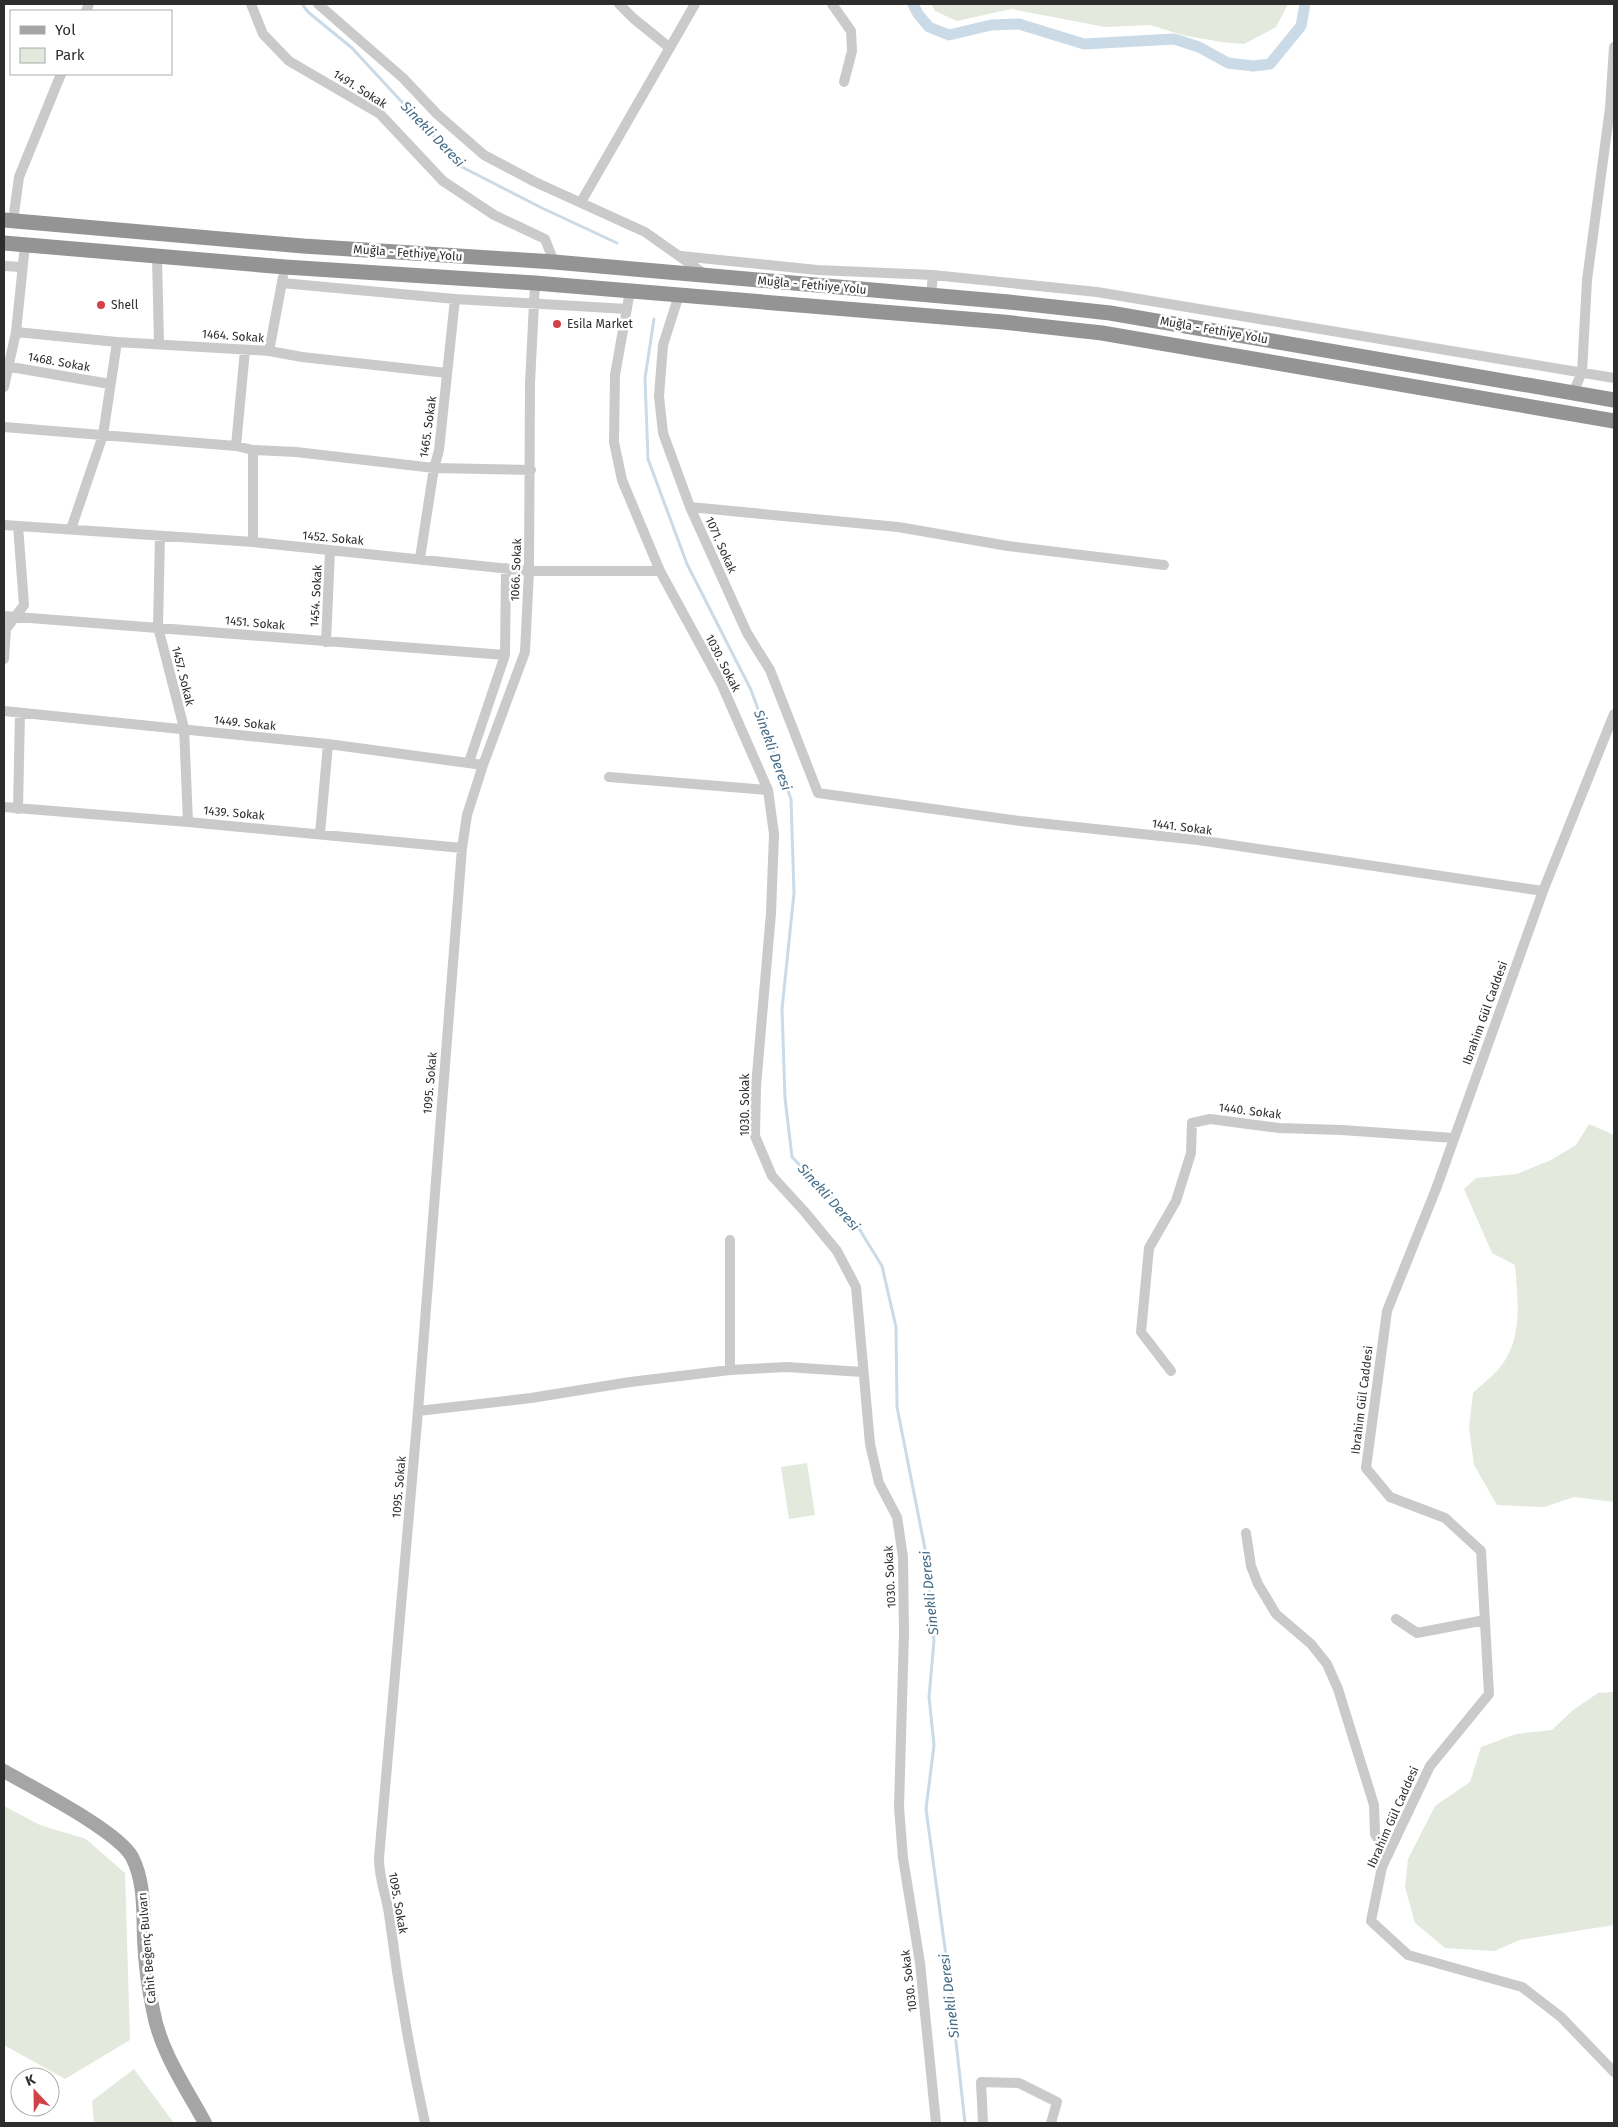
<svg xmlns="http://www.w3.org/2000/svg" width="1618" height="2127" viewBox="0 0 1618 2127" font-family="'Fira Sans',sans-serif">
<rect width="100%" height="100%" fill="#fff"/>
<path fill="#e3e9dc" d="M931,4H1288L1276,27L1244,44L1221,42L1182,35L1150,25L1105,27L1011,9L957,21L935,11Z
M1589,1124L1614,1135V1502L1574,1497L1544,1507L1497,1505L1474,1465L1469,1428L1473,1393C1480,1386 1489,1379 1496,1372C1524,1342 1518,1302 1515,1265L1492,1253L1464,1189L1476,1178L1517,1174L1551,1160L1576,1145Z
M807,1463L815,1515L789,1519L781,1467Z
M1614,1692V1925L1519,1940L1495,1951L1445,1948L1415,1923L1405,1887L1408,1859L1435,1806L1470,1782L1481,1747L1516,1734L1552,1730L1573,1710L1598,1693Z
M4,1806L40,1825L86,1839L125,1873L130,2040L65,2079L4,2045Z
M134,2069L174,2123H94L92,2101Z"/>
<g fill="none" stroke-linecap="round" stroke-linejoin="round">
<path stroke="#cadbe7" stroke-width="3" d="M302,4L308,12L352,48L462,167L542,208L617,243
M654,319L645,378L648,459L687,564L751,690L791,799L794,893L782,1009L785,1098L792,1157L855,1222L882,1266L896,1327L897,1407L927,1559L934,1641L929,1697L934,1745L926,1809L949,1978L965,2123"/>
<path stroke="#cadbe7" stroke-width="11" d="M913,4L918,14L929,27L949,35L991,25L1019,24L1084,44L1174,39L1199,47L1228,63L1253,66L1270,64L1301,26L1305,4"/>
<path stroke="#cacaca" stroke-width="10" d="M251,4L263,34L289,61L380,114L443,181L494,215L545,239L554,262
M318,4L403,78L437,114L484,155L535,182L645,232L706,275
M619,4L633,18L670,48
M832,4L851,31L852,51L844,82
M86,11L89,4
M581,202L695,4
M13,221L19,177L61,74
M157,256L159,344
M681,256L817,270L933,275L1097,292L1614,378
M4,266L22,267
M282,283L455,299L627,309
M630,291L615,375L614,442L622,480L660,571L721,683L768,790L774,834L771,913L756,1086L755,1136L772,1176L804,1211L837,1251L856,1287L870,1444L879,1483L897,1517L903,1557L904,1633L899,1807L903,1858L920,1963L936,2123
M679,295L663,345L659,396L663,433L690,507L747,633L770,670L818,793L1020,821L1198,840L1543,891
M931,295L933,275
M16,332L117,342L269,351L302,357L447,373
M269,351L283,277
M5,366L110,384
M4,387L16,332L25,245
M1573,393L1582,372L1587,280L1610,108L1614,47
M4,427L236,446L253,450L296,452L434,468L531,470
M236,446L245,350
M253,450V542
M690,507L898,527L1008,546L1164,565
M4,525L253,542L529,571H660
M71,529L103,435L117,342
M160,536L158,627L184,728L188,822
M420,558L434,468L439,450L455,299
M4,616L505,655
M326,642L330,551
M4,659L6,629L24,605L18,526
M4,711L328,744L483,765
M1614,714L1543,891L1436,1189L1387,1311L1366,1468L1390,1497L1445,1518L1481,1551L1489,1694L1430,1766L1382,1867L1371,1921L1408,1955L1522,1987L1561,2017L1614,2072
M469,762L505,655L506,568
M609,777L768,790
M4,807L188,822L462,848
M18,809L20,713
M320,834L328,744
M730,1240V1370
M1171,1371L1141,1332L1149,1248L1176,1201L1191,1153L1192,1123L1210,1119L1279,1128L1342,1130L1454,1138
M418,1411L531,1398L630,1382L730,1370L787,1367L862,1372
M1246,1533L1251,1566L1258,1584L1276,1614L1311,1644L1327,1664L1338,1689L1374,1805L1375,1834L1388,1855
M1396,1619L1417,1633L1485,1620
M425,2123C410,2054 398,1985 389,1914C386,1894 379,1880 379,1858L418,1411L462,848L467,815L483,765L525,652L529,571L530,383L535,283
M983,2123L981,2082L1019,2083L1057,2102L1051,2123"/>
<path stroke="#a5a5a5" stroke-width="14" d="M4,1771C33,1788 118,1831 132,1857C145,1882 143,1912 144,1939C145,1962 148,1987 153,2010C160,2051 186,2088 205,2123"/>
<path stroke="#949494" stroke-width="15" d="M4,220L303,246L554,262L1009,302L1110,313L1614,400
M4,243L285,267L535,283L1003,322L1102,333L1614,421"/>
</g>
<g fill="#d24148" stroke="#fff" stroke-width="2">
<circle cx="101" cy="305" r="5"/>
<circle cx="557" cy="324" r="5"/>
</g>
<g text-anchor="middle" stroke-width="5" stroke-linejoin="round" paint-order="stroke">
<g font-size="12" fill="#2d2d2d" stroke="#fff">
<text transform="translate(360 89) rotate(32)" y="4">1491. Sokak</text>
<text transform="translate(408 253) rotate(4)" y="4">Muğla - Fethiye Yolu</text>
<text transform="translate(812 285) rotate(5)" y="4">Muğla - Fethiye Yolu</text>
<text transform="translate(1214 330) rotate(10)" y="4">Muğla - Fethiye Yolu</text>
<text transform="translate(233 336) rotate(4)" y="4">1464. Sokak</text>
<text transform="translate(59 362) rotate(10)" y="4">1468. Sokak</text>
<text transform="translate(428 427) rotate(-82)" y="4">1465. Sokak</text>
<text transform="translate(333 538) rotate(5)" y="4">1452. Sokak</text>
<text transform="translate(721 545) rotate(66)" y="4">1071. Sokak</text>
<text transform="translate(516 570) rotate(-88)" y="4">1066. Sokak</text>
<text transform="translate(316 596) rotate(-87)" y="4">1454. Sokak</text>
<text transform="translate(255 623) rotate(5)" y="4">1451. Sokak</text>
<text transform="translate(723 663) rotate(63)" y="4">1030. Sokak</text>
<text transform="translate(183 676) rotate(76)" y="4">1457. Sokak</text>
<text transform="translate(245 723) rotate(6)" y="4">1449. Sokak</text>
<text transform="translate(234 813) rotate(5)" y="4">1439. Sokak</text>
<text transform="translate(1182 827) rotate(7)" y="4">1441. Sokak</text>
<text transform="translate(1485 1013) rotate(-70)" y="4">Ibrahim Gül Caddesi</text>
<text transform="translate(430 1083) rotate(-85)" y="4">1095. Sokak</text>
<text transform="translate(745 1105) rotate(-90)" y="4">1030. Sokak</text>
<text transform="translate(1250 1111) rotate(7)" y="4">1440. Sokak</text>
<text transform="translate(1362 1400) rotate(-83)" y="4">Ibrahim Gül Caddesi</text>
<text transform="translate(399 1487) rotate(-85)" y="4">1095. Sokak</text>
<text transform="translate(890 1577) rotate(-93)" y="4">1030. Sokak</text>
<text transform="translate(1393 1817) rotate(-66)" y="4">Ibrahim Gül Caddesi</text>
<text transform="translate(398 1903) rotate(80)" y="4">1095. Sokak</text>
<text transform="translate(147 1948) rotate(-95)" y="4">Cahit Beğenç Bulvarı</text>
<text transform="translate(909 1981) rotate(-97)" y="4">1030. Sokak</text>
</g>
<g font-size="12" fill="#2d2d2d" stroke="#fff" text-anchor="start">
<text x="111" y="309">Shell</text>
<text x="567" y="328">Esila Market</text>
</g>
<g font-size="14" font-style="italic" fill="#446b87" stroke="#fff">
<text transform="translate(433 134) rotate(46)" y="5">Sinekli Deresi</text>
<text transform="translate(773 750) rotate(70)" y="5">Sinekli Deresi</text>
<text transform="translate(829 1197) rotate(48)" y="5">Sinekli Deresi</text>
<text transform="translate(929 1593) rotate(-96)" y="5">Sinekli Deresi</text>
<text transform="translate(949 1996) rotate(-97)" y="5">Sinekli Deresi</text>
</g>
</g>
<rect width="1618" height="2127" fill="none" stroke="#2d2d2d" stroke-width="10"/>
<rect x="10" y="10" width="162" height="65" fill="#ffffff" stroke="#ababab"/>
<rect x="20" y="26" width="25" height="8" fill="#a5a5a5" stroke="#ababab"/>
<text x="55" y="35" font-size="15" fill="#2d2d2d">Yol</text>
<rect x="20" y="48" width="25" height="15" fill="#e3e9dc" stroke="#ababab"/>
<text x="55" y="60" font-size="15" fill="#2d2d2d">Park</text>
<g transform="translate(35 2092) rotate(338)"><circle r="24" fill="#ffffff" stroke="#ababab"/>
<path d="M0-4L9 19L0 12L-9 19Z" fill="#d24148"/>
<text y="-8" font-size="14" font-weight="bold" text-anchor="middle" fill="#2d2d2d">K</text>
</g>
</svg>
